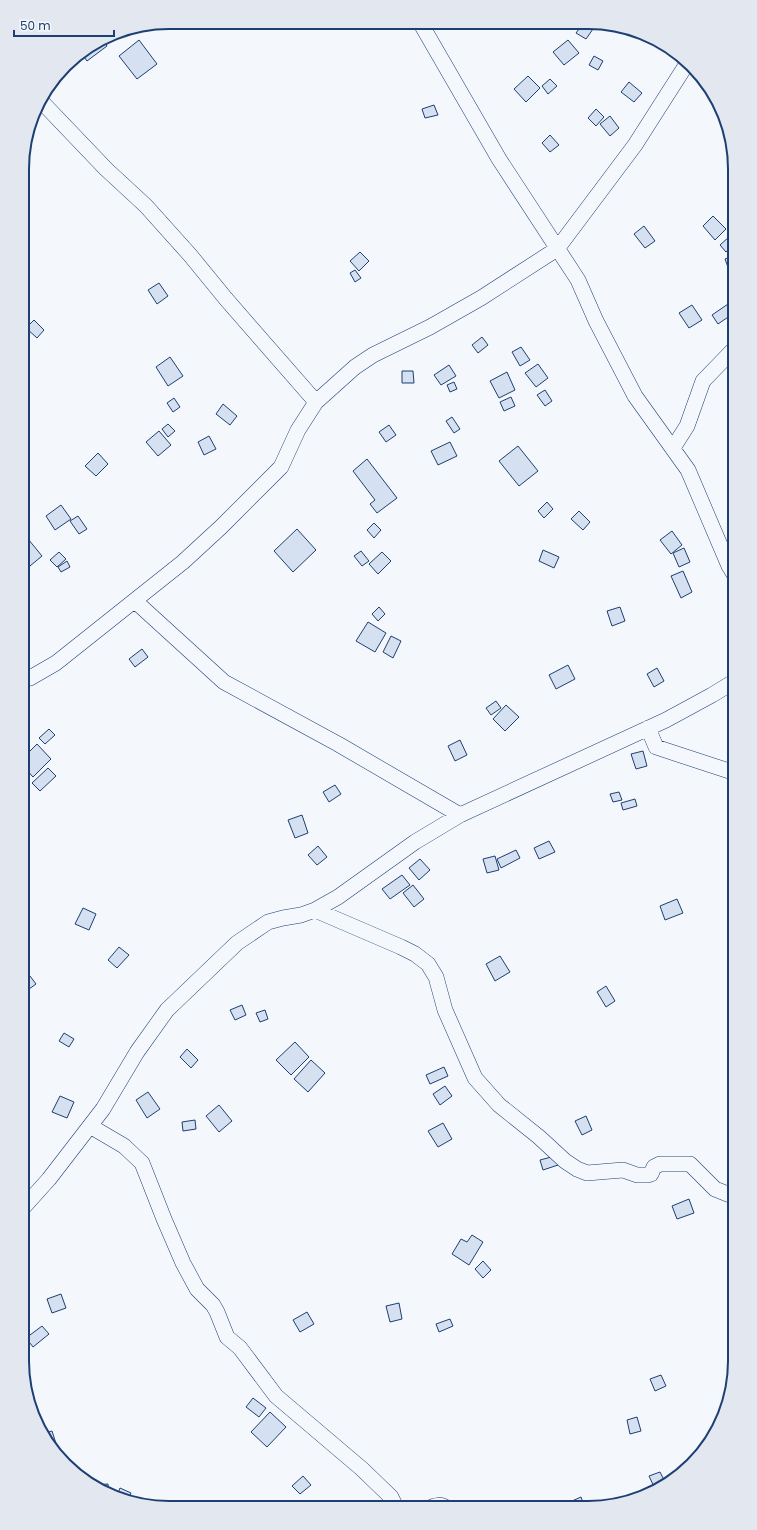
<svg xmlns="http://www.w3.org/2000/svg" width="757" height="1530" viewBox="0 0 757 1530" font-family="Poppins,sans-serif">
<rect width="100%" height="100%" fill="#f4f7fb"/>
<path fill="#d5e0f0" stroke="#1d3f73" d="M582,25H586L593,29L586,39L576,33Z
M103,39L107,46L87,61L81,53Z
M139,40L157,64L137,79L119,56Z
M568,40L579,53L564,65L553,52Z
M594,56L603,61L598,70L589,65Z
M528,76L540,88L526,102L514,89Z
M550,79L557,86L548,94L542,86Z
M629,82L642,93L634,102L621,92Z
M434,105L438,115L425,118L422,109Z
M596,109L604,117L596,126L588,118Z
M610,116L619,128L610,136L600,124Z
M550,135L559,145L550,152L542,143Z
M713,216L726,229L715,240L703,226Z
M644,226L655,241L645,248L634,234Z
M730,236L735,241V244L726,252L720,245Z
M360,252L369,261L359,271L350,261Z
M735,255V271L730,273L725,259Z
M355,270L361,278L355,282L350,273Z
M159,283L168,296L157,304L148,290Z
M728,304L734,313L718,324L712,315Z
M692,305L702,320L689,328L679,313Z
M34,320L44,330L37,338L26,328Z
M482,337L488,345L478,353L472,345Z
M521,347L530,360L520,366L512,352Z
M170,357L183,376L168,386L156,367Z
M538,364L548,378L536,387L525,373Z
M449,365L456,376L441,385L434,375Z
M402,371H413L414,383H402Z
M507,372L515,390L499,398L490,381Z
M454,382L457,389L450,392L447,385Z
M545,390L552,401L545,406L537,395Z
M511,397L515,406L504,411L500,402Z
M174,398L180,407L173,412L167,403Z
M223,404L237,416L230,425L216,414Z
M452,417L460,429L454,433L446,421Z
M168,424L175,431L168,437L162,429Z
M389,425L396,435L386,442L379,432Z
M159,431L171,445L158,456L146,442Z
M209,436L216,449L204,455L198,442Z
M450,442L457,456L438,465L431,451Z
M518,446L538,471L519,486L499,461Z
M98,453L108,464L96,476L85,466Z
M367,459L397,498L377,513L370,504L375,500L353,471Z
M547,502L553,509L544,518L538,511Z
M61,505L71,519L55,530L46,516Z
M579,511L590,522L583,530L571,519Z
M78,516L87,529L79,534L70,521Z
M374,523L381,530L374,538L367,530Z
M297,529L316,550L293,572L274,551Z
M672,531L682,545L671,554L660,540Z
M24,534L42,556L30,566L23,557V535Z
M684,548L690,562L679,567L673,553Z
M543,550L559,557L554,568L539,561Z
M361,551L369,561L362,566L354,556Z
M59,552L66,559L57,567L50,560Z
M382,552L391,561L378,574L369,564Z
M67,561L70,567L61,572L58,567Z
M683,571L692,592L681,598L671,576Z
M379,607L385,614L378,621L372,614Z
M620,607L625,621L612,626L607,611Z
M368,622L386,633L375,652L356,641Z
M391,636L401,641L393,658L383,652Z
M142,649L148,657L135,667L129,659Z
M568,665L575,679L556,689L549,675Z
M657,668L664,681L654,687L647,674Z
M496,701L501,708L491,715L486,708Z
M506,705L519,717L505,731L493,719Z
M49,729L55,735L45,744L39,738Z
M460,740L467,755L455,761L448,746Z
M37,744L51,759L33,777L23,766V758Z
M643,751L647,766L636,769L631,754Z
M48,768L56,776L40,791L32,783Z
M335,785L341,794L329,802L323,792Z
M619,792L622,800L613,802L610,794Z
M635,799L637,806L623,810L621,803Z
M302,815L308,833L295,838L288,820Z
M549,841L555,852L539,859L534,848Z
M318,846L327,857L317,865L308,855Z
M516,850L520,858L501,868L497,859Z
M495,856L499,870L487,873L483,859Z
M420,859L430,870L419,880L409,868Z
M402,875L410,885L390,899L382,889Z
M413,885L424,899L414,907L403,893Z
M677,899L683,913L665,920L660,906Z
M83,908L96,914L89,930L75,924Z
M119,947L129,955L117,968L108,960Z
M500,956L510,972L495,981L486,964Z
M30,976L36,984L25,992L22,988V983Z
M606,986L615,1001L606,1007L597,992Z
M242,1005L246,1015L235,1020L230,1010Z
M265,1010L268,1019L260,1022L256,1013Z
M64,1033L74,1039L69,1047L59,1041Z
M295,1042L309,1057L291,1075L276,1060Z
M187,1049L198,1060L191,1068L180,1057Z
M311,1060L325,1073L308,1092L294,1079Z
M444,1067L448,1076L430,1084L426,1075Z
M445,1086L452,1096L440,1105L433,1094Z
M148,1092L160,1109L147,1118L136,1100Z
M60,1096L74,1102L67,1118L52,1112Z
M219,1105L232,1121L219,1132L206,1116Z
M586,1116L592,1130L582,1135L575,1121Z
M195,1120L196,1129L183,1131L182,1122Z
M443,1123L452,1139L438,1147L428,1131Z
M555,1156L558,1165L543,1170L540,1160Z
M689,1199L694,1213L677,1219L672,1206Z
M472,1235L483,1242L469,1265L452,1254L461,1239L467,1242Z
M483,1261L491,1270L483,1278L475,1269Z
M61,1294L66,1308L52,1313L47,1299Z
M399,1303L402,1319L390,1322L386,1306Z
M307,1312L314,1324L300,1332L293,1320Z
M450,1319L453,1326L439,1332L436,1324Z
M42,1326L49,1334L33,1347L26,1338Z
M661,1375L666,1386L655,1391L650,1379Z
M253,1398L266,1408L259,1417L246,1407Z
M270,1412L286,1427L267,1447L251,1432Z
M637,1417L641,1431L630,1434L627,1420Z
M52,1431L58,1450L54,1451L47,1443L42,1434Z
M685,1468V1469L672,1482L669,1475Z
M660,1472L666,1484L655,1489L649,1476Z
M303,1476L311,1485L300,1494L292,1486Z
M108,1484L109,1495L93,1485Z
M120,1488L131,1493L128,1501L116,1498Z
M581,1497L585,1508H575L572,1501Z"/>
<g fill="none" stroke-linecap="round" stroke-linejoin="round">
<defs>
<path id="minor" d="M421,24L499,159L578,280L596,321L635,396L688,470L729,566L735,576
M40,100L106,169L146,206L190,255L226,299L316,402
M673,448L687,426L703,381L735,348
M135,601L224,682L338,744L460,815
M23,680L30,678L56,663L183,562L221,527L281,467L298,430L316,402L355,367L373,355L430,327L481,298L557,249L635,145L688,62
M648,728L656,747L735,773
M315,910L401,947L415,954L428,964L436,977L445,1010L475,1078L499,1105L539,1137L565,1161L577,1169L587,1173L623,1170L637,1175H648L651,1174L654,1167L660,1164H690L715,1189L735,1197
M90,1126L124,1146L142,1163L164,1219L183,1263L197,1289L213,1305L217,1312L227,1337L240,1348L276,1396L362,1469L391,1497L396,1507
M22,1209L49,1179L103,1109L137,1052L167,1010L237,943L268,922L283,918L301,915L315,910L338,897L415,842L460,815L666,720L712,695L735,681
M430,1508C434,1505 442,1504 446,1508"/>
</defs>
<use href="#minor" stroke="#1d3f73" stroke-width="16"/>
<use href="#minor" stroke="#f4f7fb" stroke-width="15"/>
</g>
<path d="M0 0H757V1530H0ZM169 29H588A140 140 0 0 1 728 169V1361A140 140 0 0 1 588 1501H169A140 140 0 0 1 29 1361V169A140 140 0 0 1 169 29Z" fill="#e3e8f0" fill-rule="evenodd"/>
<path fill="none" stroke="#1d3f73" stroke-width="2" d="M169 29H588A140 140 0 0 1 728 169V1361A140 140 0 0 1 588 1501H169A140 140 0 0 1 29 1361V169A140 140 0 0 1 169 29Z"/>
<path d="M14 30v6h100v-6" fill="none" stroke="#1d3f73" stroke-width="2"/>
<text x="20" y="30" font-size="12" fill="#1d3f73" stroke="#f4f7fb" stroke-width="3" paint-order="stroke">50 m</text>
</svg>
